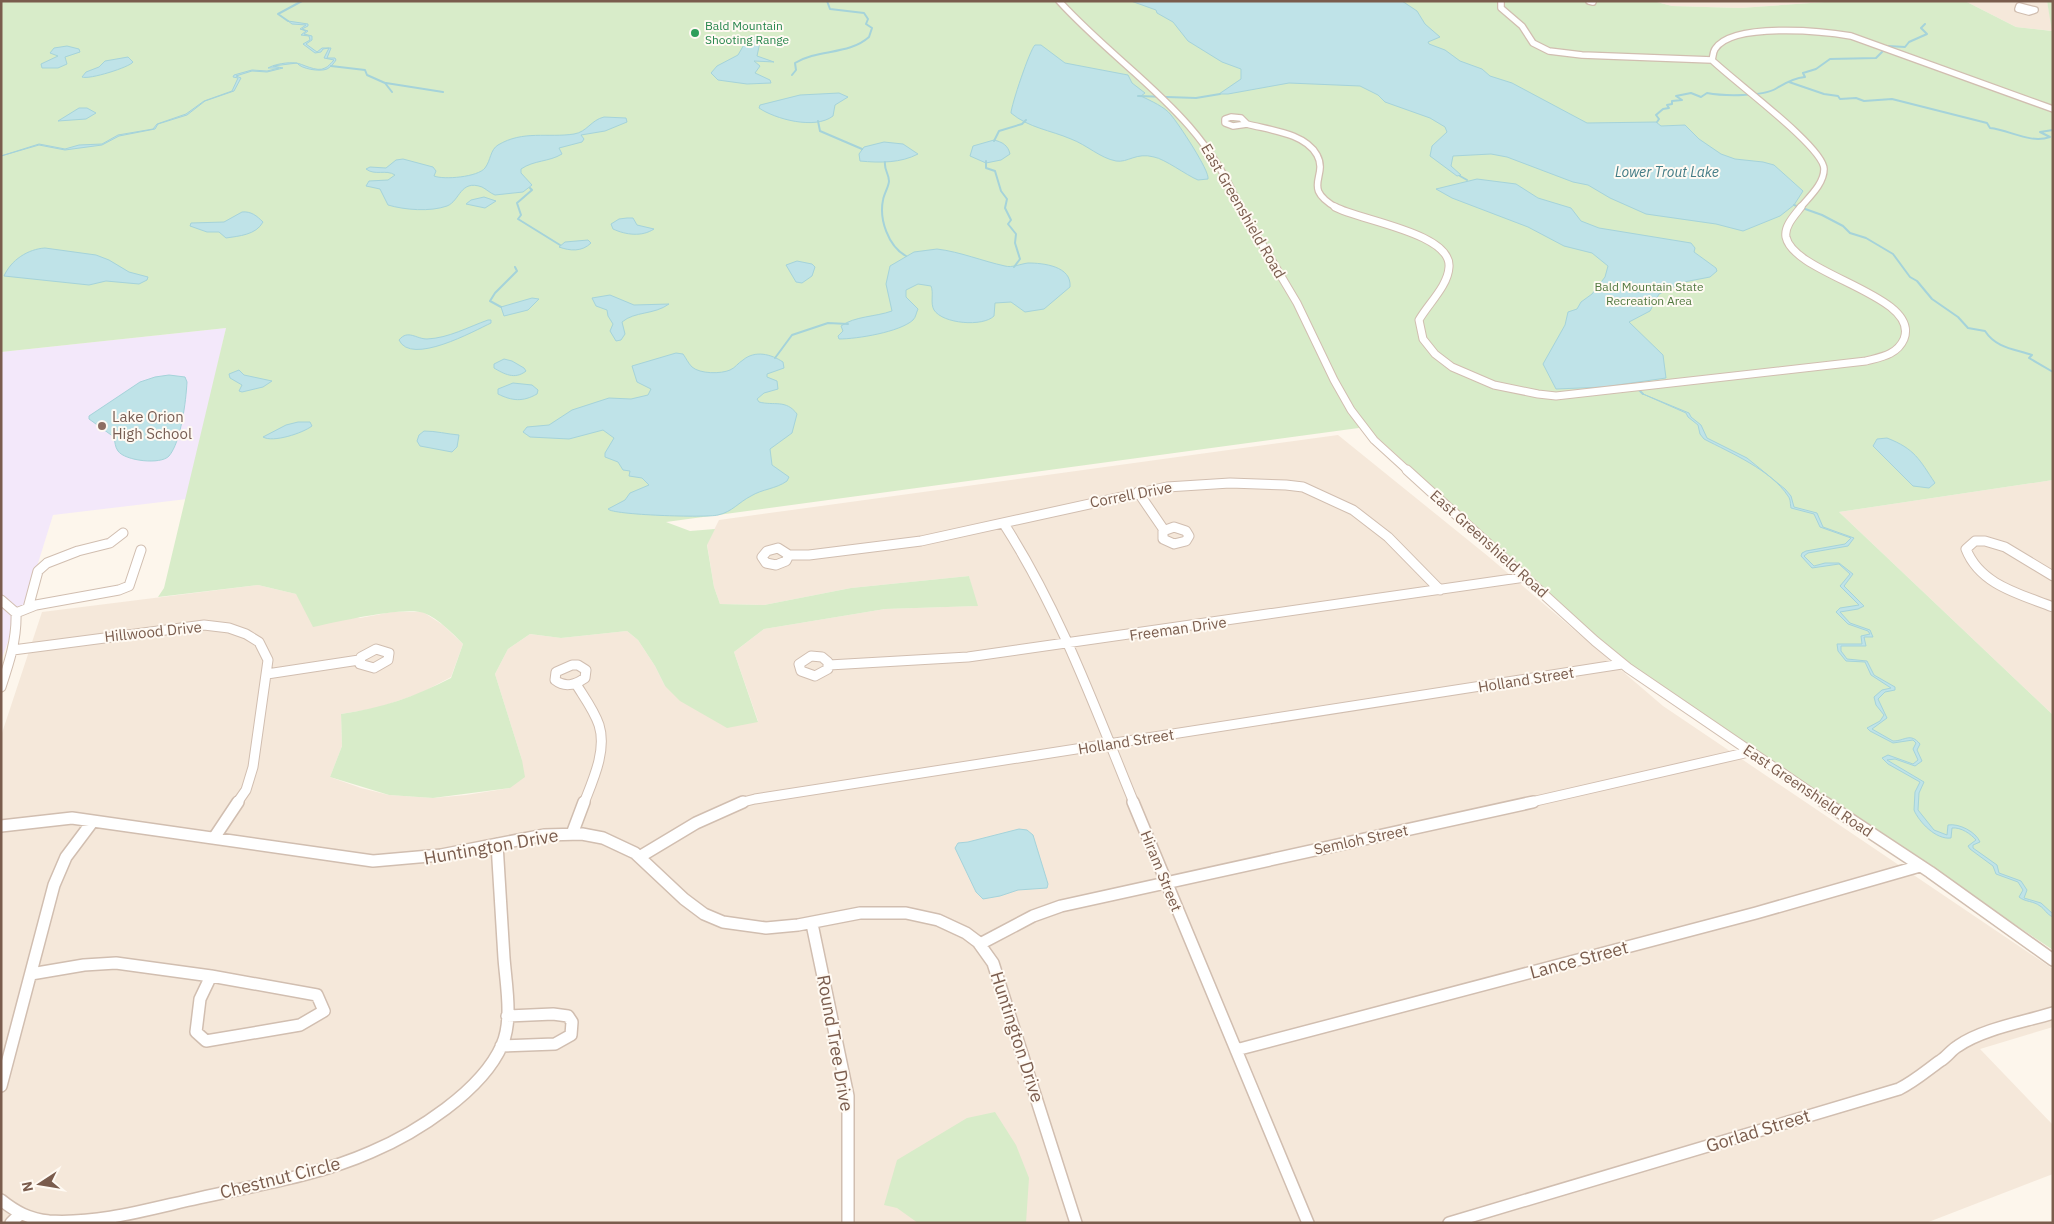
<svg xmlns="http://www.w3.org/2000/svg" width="2054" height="1224" viewBox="0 0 2054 1224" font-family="'IBM Plex Sans',sans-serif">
<rect width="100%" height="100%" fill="#fdf6ec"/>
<path fill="#f5e8da" d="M1653,1H1839L1740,8L1672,6Z
M1965,1H2047L2053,31L2016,27Z
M1338,435L1489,557L1663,706L2053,969V1027L1980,1049L2053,1125V1174L1926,1223H1V736L42,612L258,585L296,594L360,618L392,612H423L443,625L463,644L451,677L421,693L377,708L341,714L342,746L330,777L361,788L389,795L433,798L466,795L510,788L522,760L495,674L508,649L530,634L561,638L627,631L638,640L655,666L665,686L758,721L734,652L764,629L885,609L977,606L969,576L851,588L764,605L720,604L714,587L707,544L719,520Z
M2053,480V715L1839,512Z"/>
<path fill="#f3e8fa" d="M226,328L187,499L53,515L25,605L12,630L1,661V352Z"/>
<path fill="#d8ecc9" d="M1,1H1653L1672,6L1740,8L1839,1H1965L2016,27L2052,31L2047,1H2053V480L1839,512L2053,715V950L1624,662L1366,427L666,522L690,531L715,529L707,545L714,587L720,604L764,605L851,588L969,576L978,606L885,609L764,629L734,652L758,722L727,728L680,701L665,686L655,666L638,640L627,631L561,638L530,634L508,649L495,674L522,760L525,777L510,788L433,798L389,795L330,777L342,746L341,714C382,708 414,697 451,678L463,644C452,633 439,619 424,613C405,606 336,622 313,627L296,594L258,585L158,597L164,588L226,328L1,352Z
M995,1112L1016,1145L1029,1178L1026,1223H918L897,1208L884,1205L897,1160L967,1118Z"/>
<path fill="#bfe3e8" stroke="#a5d3da" d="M1131,1H1402L1417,11L1425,24L1440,37L1428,42L1429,44L1445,50L1460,61L1482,69L1490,76L1512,83L1587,123L1656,122L1661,126L1685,125L1699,139L1721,154L1735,159L1763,162L1774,165L1803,191L1794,205L1780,216L1743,231L1716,224L1646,214L1610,198L1588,185L1573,182L1507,157L1491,154L1453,156L1451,166L1461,175L1457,176L1430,156L1432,146L1447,132L1445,127L1430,118L1385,102L1378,95L1360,86L1289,83L1228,94H1219L1241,79V69L1222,62L1188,41L1173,22L1157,13L1156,10Z
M288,21L308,24V26L302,29L308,31L304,34L312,36V40L306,44L317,52L322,48H331L327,58H335L336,60C334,63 331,67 327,69C320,72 301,69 297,63L273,66L283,68L267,72L252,71L236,76L241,78L234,91L205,101L187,115L158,124L155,129L119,136L102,145L65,150L39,145L1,156L39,144L65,149L79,145L102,144L118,135L153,129L157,124L186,114L204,101L232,91L238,78L233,77L234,75L252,70L267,71L279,68H268C275,64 288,62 296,63C301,63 317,73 325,68C328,67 331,63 334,60L324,58L329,48L323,49L321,52L315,53L303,44L310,40L309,36L301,35L306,31L300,29L306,25L292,24Z
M749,36L759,37L760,42L757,56L774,62L754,61L760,66L755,73L770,80L771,83L747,84L718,80L711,73L717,66L738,55Z
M1035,45H1041L1065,63L1128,75L1132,83L1145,93L1141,96C1151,101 1165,107 1171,115C1178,123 1210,171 1208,179L1198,180C1186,175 1165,159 1154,157C1136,152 1128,163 1116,161C1100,158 1087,145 1071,139C1050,130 1029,128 1011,113C1011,106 1030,49 1035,45Z
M67,46L79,49L80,52L65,57L67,64L58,68H42L41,64L58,56L50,53L54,48Z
M128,57L133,62C130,67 89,80 82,77L86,72L99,67L105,61Z
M839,93L848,97L835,105L833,116C815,130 775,119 759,108L760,105L800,95Z
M79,108H87L96,113L86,119L58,121Z
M604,117L626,118L627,122L605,131L581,135L584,139L582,142L559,148L562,154C549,162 534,160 521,169V173L532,185L523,192L495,195C490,193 486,189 482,187C460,179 460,201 447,206C430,212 405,210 388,205L380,189L366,186L369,181L388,180L395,175C386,169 375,176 366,169L370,167L386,168L396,160L403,159L433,167L436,171L434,176C444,180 478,177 485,168C491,160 490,150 498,145C523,130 548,138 574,134C587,132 591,120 604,117Z
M994,140C1002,142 1008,145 1010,154L1001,160L986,163L970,156L973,146Z
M884,142L903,144L918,154C901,163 880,163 860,161L859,154L864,147Z
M1477,179L1516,184L1538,198L1571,208L1581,221L1599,228L1691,243L1695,248L1694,252L1716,268L1717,271L1710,277L1684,282L1659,294L1650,311L1629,322L1663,355L1666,378L1604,387L1556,389L1543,364L1565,325L1568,312L1577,309L1581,302L1592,294L1605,277L1608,266L1592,253L1564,246L1528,227L1452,198L1436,189Z
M484,197L496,201L485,208L466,204L471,200Z
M242,212C251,211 257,216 263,222C256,235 239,236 226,238L219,232H207L190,226L191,223L224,222Z
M627,218H633L637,225L654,229C642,237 626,235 613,229L611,224L619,219Z
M588,240L591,243C582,252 570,251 559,247L565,242Z
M45,248L96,255L109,260L129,272L148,277L147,280L139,284L106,281L89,285L4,276C11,260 28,249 45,248Z
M937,249C961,252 982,261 1005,266C1012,268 1020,264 1028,263C1043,263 1072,266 1070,287L1044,309L1025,312L1011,302L995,303L994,316C983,327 943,324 934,310C930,303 934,293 931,286L918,284L906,290V297L918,309C916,313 916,317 913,320C900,332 857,339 839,339L838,336L843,331L841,326C855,316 875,317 892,311L886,284L890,266L914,252Z
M797,261L812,264L815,267L812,276L802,283L796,282L786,265Z
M610,295L634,305L669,304C654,315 635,311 622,322L625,334L621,340L616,341L610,331L613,324L608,316L607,310L596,306L592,298Z
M532,298L539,299L528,310L504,316L501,307Z
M488,320H491V323C474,331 411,366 399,340C408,329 416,339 427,339C449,338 468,327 488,320Z
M676,353L683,354C686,358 688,363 692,367C700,374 721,374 730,370C735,368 738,363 743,360C755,350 771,354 783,362L784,368L767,374V377L777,381L778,389L764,393L757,399L759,402C774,406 786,399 797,414L792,433L770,449L772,465L789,477L787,481C776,489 762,489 751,496C739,502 732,512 718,515C706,518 612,515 608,509L625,500L630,493L649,485L642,478L629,476L630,471L623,470L618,462L605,457V453L614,438L603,430L569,439L530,437L523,432L527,427L549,425L572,410L609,398L631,399L648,395L651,389L637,382L632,366Z
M504,359L512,361L524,368L526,371C515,380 504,374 494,368V364Z
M239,370L244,375L272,381L263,387L242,392L239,391L242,385L230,378L229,374Z
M169,375L185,377L187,382C186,401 181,442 169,456C161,465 125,461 118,451C115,447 115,442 114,437L89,419V416L140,382L155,377Z
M513,383L532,385L538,390L537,394C523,402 512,401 498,394V389Z
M1643,394L1689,413L1691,417L1701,425L1707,438L1747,458L1785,489L1791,496L1794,507L1817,513L1823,527L1854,538L1848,546L1808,553L1804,556L1814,566L1825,563H1839L1853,574L1844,586L1864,606L1858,609L1840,612L1850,623L1870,630L1873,637H1864L1866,646H1841V651L1847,659L1867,661L1874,675L1895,687V690L1885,692L1878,699L1887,718L1872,729L1893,741C1905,741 1910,732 1920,744L1917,750L1922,761L1915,766L1895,759L1887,760L1924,782L1919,793L1918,810L1934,830L1947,835L1948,825C1959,823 1976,832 1980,842L1973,845V848L1997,865L1999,873L2021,881L2027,890L2024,898L2041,903L2053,914V917C2046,914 2045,909 2040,906C2034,901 2025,902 2019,897L2023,890L2018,882L1996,874L1993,866L1970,849L1968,846L1976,840C1971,834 1961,827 1952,828L1951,838C1936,840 1919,822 1914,810L1915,792L1920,782L1888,764L1882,758L1888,755L1913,764L1918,760L1913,749L1916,743L1913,740L1893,743L1870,731L1867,728L1880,721L1884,715L1876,705L1874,697L1882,690L1891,688L1871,675L1865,662L1846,661L1838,651L1837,644H1862L1861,636L1870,634L1868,631L1848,624L1836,612L1840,608L1859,605L1840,586L1850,574L1839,564L1812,568L1801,556L1802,553L1806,551L1845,544L1851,538L1820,527L1814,514L1791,508C1790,504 1791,500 1788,496C1771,470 1731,453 1704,439L1700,434L1698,425L1688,417L1686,413Z
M298,422H310L312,426C303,433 273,443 263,437L286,425Z
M424,431C436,431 447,434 459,435L457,447L452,452L420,446L417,441L419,435Z
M1887,438C1915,449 1919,459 1935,483L1929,488L1913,486L1873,446L1877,439Z
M1019,829L1027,830L1033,835L1048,884L1047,888L1018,890L1000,896L983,899L976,892L955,848L958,843L968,842Z"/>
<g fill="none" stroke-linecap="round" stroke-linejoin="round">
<path stroke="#a5d3da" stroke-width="2" d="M288,21L278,14L302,1
M331,66L365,70L367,75L385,83L392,92
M792,75L796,70L795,63C818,49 849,55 869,37L872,28L866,24L868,19L864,13L830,9L827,1
M1789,82L1824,94L1838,96L1840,99L1856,98L1864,101L1892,99L1987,123L1990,128C2010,130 2030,144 2050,137L2040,132L2053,130
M386,83L443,92
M1138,96L1196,98L1220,94
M818,121L820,131L862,149
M1657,122L1659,119L1656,115L1663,109L1669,108L1667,105L1672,104V101L1682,100L1676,96L1691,93L1701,97L1707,93C1723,96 1763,97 1777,88C1785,83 1794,78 1805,77L1803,73L1816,69L1830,59L1876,58L1888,46L1905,47L1909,42L1927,34L1921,28L1925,24
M994,141L999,131L1022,124L1026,120
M986,161V168L995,171L1001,191L1007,199L1005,208L1011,220L1008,224L1016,234L1015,243L1020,259L1014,267
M885,162C884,170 889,174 889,181C889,186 884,194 883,200C879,219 888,246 906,256
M1460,176L1467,180
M530,188L532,190L517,203L521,215L518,219L560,245
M1794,205L1822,215L1843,226L1850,233L1866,238L1893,254L1910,277L1917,281L1932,299L1958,317L1968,328L1985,331C1996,348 2014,349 2032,355L2029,358L2053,372
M501,307L490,301L495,293L517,271L515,267
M775,358L792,335L828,323L848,324
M1637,388L1643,394"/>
<defs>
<path id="minor-far3" d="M1059,1C1126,74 1200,111 1240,208
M1501,1V8L1522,26L1533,43L1549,51L1582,55L1712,60
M1589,1L1593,2
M2019,6L2035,10L2029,12L2018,9Z
M1231,117L1241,118L1247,124L1233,126L1225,123V119Z
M1247,124C1269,130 1305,133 1317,155C1329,177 1300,187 1337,208
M1800,208C1809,197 1824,184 1824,169C1824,147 1732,80 1712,60C1713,57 1713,52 1715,49C1732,22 1823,31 1851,36L2053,109"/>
<path id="minor-far2" d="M1240,207L1297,303L1334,380L1351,410L1374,440L1408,471
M1335,207C1358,220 1452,233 1449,267C1448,286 1428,304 1419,320L1423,339L1435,354L1452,367L1494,385L1538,394L1556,396L1866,361C1881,357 1897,355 1904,339C1921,295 1794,275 1786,237C1784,226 1795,215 1801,207"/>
<path id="minor-far1" d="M1407,470L1595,641L1628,668L1826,803
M1138,492L1164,530
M1004,524C1060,611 1095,708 1134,803
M1174,527L1186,531L1189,536L1186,541L1174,544L1163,539V531Z
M778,548L789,555L786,561L776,565L766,563L762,557L767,551Z
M789,555H809L921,541L1167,487L1230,483L1286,485L1303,487L1353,510L1388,537L1440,590
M2053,576L2005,547L1985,541H1975L1966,549C1980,585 2020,594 2053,607
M1,600L16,613C17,639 9,663 1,687
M28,608L38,571L47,563L78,551L110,543L123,533
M16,613L36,605L119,590L129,586L141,550
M376,649L389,653L388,660L374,668L360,664L361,657Z
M13,650L204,625L229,628L246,634L259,642L268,660L253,767L246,790L237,803
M811,656L822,657L828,662V669L815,676L801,671L799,664Z
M572,665H578L586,670L585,678C575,685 565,688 555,680L556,672Z
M829,665L968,657L1526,577
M267,674L359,660
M576,684C584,697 594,710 599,725C607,750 593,780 584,803
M739,803L755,799L1622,664
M1527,803L1749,752"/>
<path id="minor" d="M1133,802L1308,1223
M1824,802L1930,872L2053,960
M1,826L72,818L373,861L441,855L544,835L582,834L603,838L635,853L684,899L704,914L723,922L766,928L798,925L860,913H906L938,920L966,933L978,942L993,963L1076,1223
M572,834L584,802
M214,838L238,802
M641,856L696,823L743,802
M812,924L848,1096V1223
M980,944L1033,916L1061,906L1533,802
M31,974L84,965L116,963L211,976
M211,976L317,995L324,1011L300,1025L206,1041L196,1032L200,999Z
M501,1046L555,1044L571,1035L572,1022L568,1016L553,1014L507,1016
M1236,1050L1756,913L1920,866
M1,1086L54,885L66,857L93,821
M1,1200C16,1212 29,1219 49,1221C100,1224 149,1209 199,1198C256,1185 317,1176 371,1152C416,1133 482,1091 502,1045C513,1020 506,985 504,958C502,920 499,882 497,844
M11,1223L20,1214
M1449,1223L1899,1089C1915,1081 1926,1071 1940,1061C1947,1057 1951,1050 1958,1046C1982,1029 2024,1022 2053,1013"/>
</defs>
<use href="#minor-far3" stroke="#d1beb0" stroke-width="8"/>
<use href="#minor-far2" stroke="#d1beb0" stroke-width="9"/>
<use href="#minor-far1" stroke="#d1beb0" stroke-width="11"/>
<use href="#minor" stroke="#d1beb0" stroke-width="14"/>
<use href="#minor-far3" stroke="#fff" stroke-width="5.5"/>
<use href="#minor-far2" stroke="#fff" stroke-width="7"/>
<use href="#minor-far1" stroke="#fff" stroke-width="9"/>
<use href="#minor" stroke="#fff" stroke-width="11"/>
</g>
<circle fill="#2e9e5b" stroke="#fffaf3" stroke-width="2" cx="695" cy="33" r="5"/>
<circle fill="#8d6e63" stroke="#fffaf3" stroke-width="2" cx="102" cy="426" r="5"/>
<g text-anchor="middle" stroke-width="4" stroke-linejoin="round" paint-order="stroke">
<g font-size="12" fill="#27864d" stroke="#fffaf3" text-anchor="start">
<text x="705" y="30">Bald Mountain<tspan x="705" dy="14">Shooting Range</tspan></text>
</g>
<g font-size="12" fill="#537a41" stroke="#fffaf3">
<text x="1649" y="291">Bald Mountain State<tspan x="1649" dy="14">Recreation Area</tspan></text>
</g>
<g font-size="14" font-style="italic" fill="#437c86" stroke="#fffaf3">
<text x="1667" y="177">Lower Trout Lake</text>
</g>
<g font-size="15" fill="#7a5c4d" stroke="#fffaf3">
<text transform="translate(1243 211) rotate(60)" y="5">East Greenshield Road</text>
<text transform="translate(1131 495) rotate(-11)" y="5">Correll Drive</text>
<text transform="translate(1489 544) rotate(42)" y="5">East Greenshield Road</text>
<text transform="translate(1178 629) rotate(-8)" y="5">Freeman Drive</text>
<text transform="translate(153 632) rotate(-6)" y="5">Hillwood Drive</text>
<text transform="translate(1526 680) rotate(-9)" y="5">Holland Street</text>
<text transform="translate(1126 742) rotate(-9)" y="5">Holland Street</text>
<text transform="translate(1808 791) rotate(34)" y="5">East Greenshield Road</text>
<text transform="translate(1361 840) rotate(-12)" y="5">Semloh Street</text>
<text transform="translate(1161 871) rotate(68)" y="5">Hiram Street</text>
</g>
<g font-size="15" fill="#785e54" stroke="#fffaf3" text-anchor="start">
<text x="112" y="422">Lake Orion<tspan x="112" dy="17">High School</tspan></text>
</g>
<g font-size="18" fill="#7a5c4d" stroke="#fffaf3">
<text transform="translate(491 847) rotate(-10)" y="6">Huntington Drive</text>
<text transform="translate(1579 960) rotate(-15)" y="6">Lance Street</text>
<text transform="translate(1017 1037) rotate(72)" y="6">Huntington Drive</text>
<text transform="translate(835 1043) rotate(80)" y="6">Round Tree Drive</text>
<text transform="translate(1758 1131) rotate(-17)" y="6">Gorlad Street</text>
<text transform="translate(280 1178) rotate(-14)" y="6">Chestnut Circle</text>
</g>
</g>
<rect width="2054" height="1224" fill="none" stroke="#7a5c4d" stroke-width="5"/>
<g transform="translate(40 1184) rotate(258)" stroke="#fffaf3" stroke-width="4" paint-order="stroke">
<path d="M0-4L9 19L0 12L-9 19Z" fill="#7a5c4d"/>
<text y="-8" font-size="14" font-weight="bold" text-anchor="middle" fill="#7a5c4d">N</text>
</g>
</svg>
